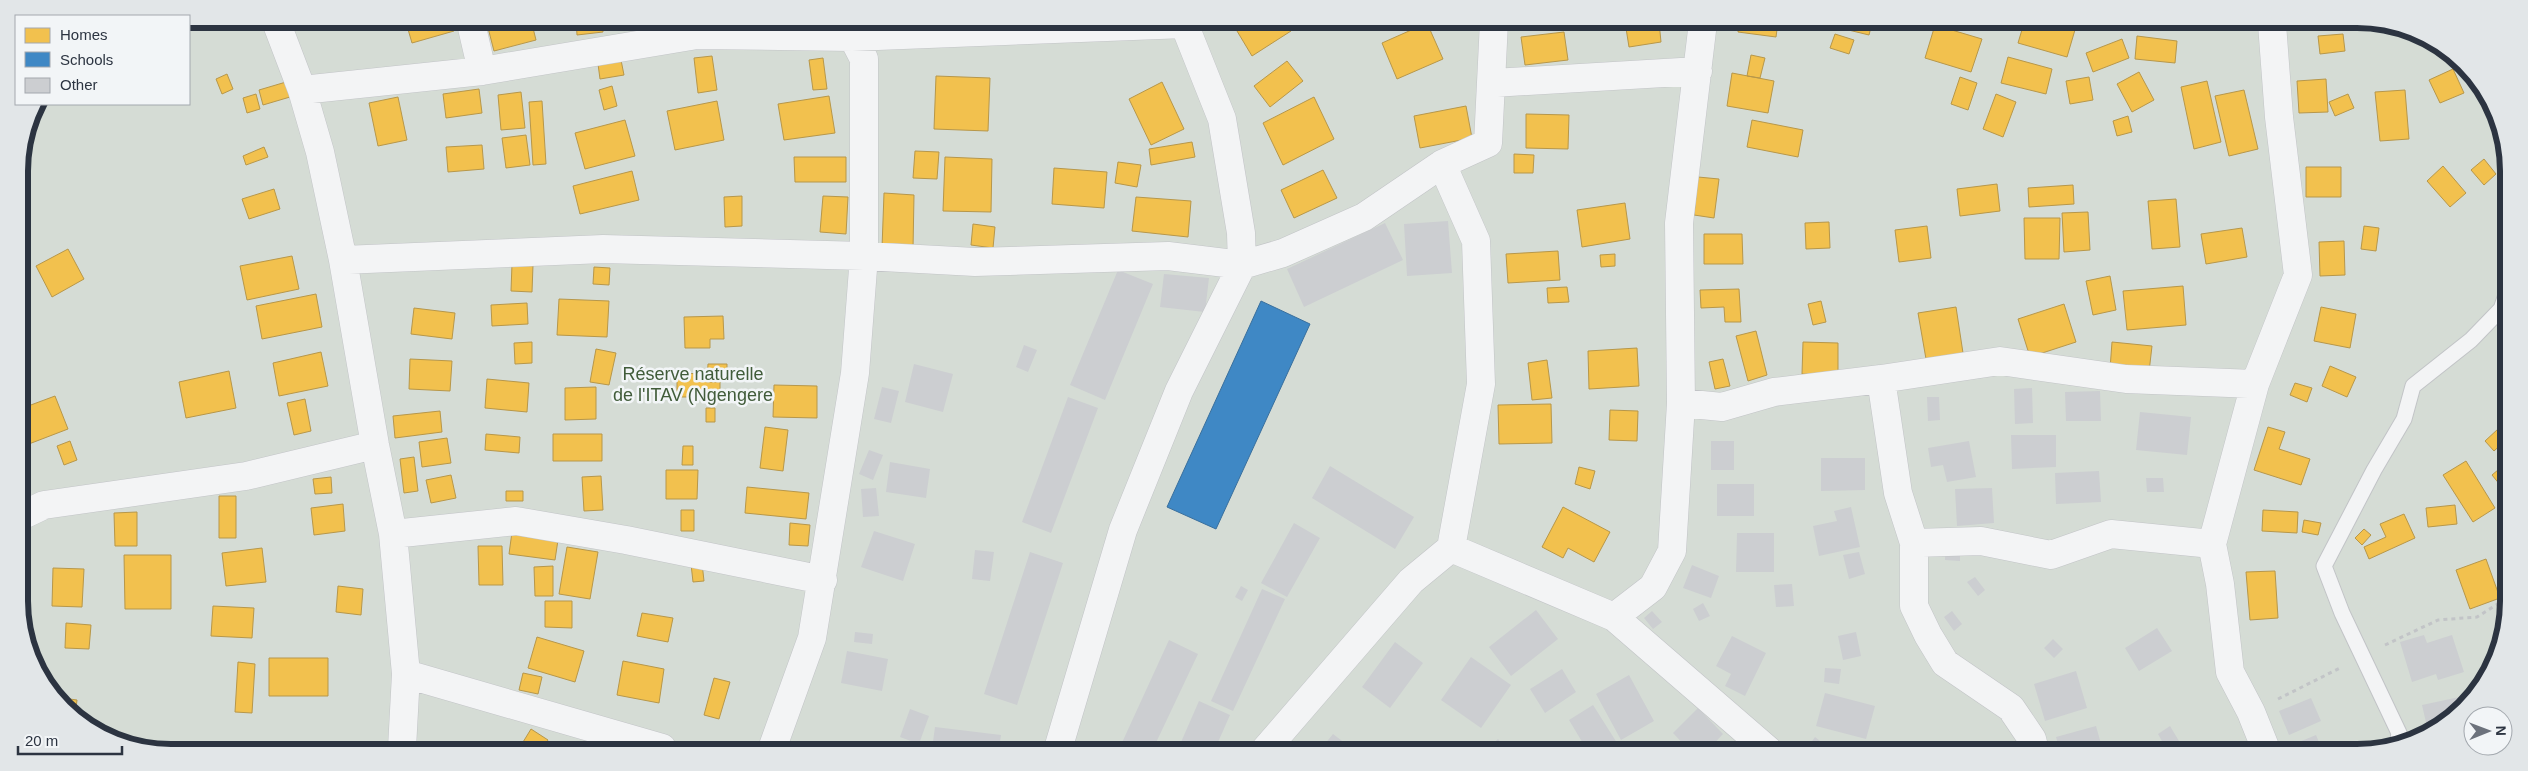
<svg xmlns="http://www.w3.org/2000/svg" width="2528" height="771" viewBox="0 0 2528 771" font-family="Helvetica,sans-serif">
<rect width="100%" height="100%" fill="#e4e6e9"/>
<path fill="#d5dcd5" d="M189,19L2396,24L2434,39L2471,70L2506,141L2504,639L2484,684L2450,721L2406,744L2367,752L132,747L94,732L57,701L22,630L19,161L30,112L36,104H189Z"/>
<path fill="#f2c14e" stroke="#b7974a" d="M405,19H451L454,31L412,43Z
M486,20H531L536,40L494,51Z
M576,20H602L603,32L577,35Z
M1231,21H1285L1291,31L1252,56Z
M1625,22H1659L1661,42L1629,47Z
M1739,22H1778L1776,37L1738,32Z
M1427,23L1443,59L1397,79L1382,43Z
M1828,23H1872L1869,35L1828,25Z
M2024,23H2077L2067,57L2018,43Z
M2301,24H2338V25L2302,28Z
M1935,25L1982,39L1971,72L1925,58Z
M1564,32L1568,60L1525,65L1521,37Z
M1835,34L1854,40L1849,54L1830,48Z
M2343,34L2345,51L2320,54L2318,36Z
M2137,36L2177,41L2175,63L2135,59Z
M2122,39L2129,58L2093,72L2086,53Z
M1751,55L1765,58L1760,78L1747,76Z
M712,56L717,90L698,93L694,58Z
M2008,57L2052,69L2046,94L2001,83Z
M823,58L827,89L813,90L809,60Z
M621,60L624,75L600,79L598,64Z
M1287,61L1303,81L1270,107L1254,86Z
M2453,69L2464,93L2440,103L2429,80Z
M2139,72L2154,100L2132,112L2117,84Z
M1732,73L1774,81L1768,113L1727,106Z
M227,74L233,89L222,94L216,79Z
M936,76L990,78L988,131L934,129Z
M1960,77L1977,83L1968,110L1951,104Z
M2089,77L2093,100L2070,104L2066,81Z
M2326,79L2328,112L2299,113L2297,81Z
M2207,81L2221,142L2194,149L2181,87Z
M286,82L290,97L263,105L259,90Z
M1162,82L1184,129L1151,145L1129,99Z
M612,86L617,106L604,110L599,90Z
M479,89L482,113L446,118L443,94Z
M2244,90L2258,149L2229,156L2215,96Z
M2405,90L2409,139L2380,141L2375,92Z
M521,92L525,128L501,130L498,95Z
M256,94L260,109L247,113L243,98Z
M1996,94L2016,102L2003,137L1983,129Z
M2348,94L2354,108L2335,116L2329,102Z
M829,96L835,133L784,140L778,104Z
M398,97L407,140L378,146L369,103Z
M1314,97L1334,139L1283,165L1263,123Z
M542,101L546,164L533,165L529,102Z
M717,101L724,140L675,150L667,111Z
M1466,106L1472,138L1420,148L1414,116Z
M1526,114L1569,115L1568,149L1526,148Z
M2128,116L2132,132L2117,136L2113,121Z
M625,120L635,156L585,169L575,133Z
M1752,120L1803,130L1798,157L1747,147Z
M526,135L530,165L506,168L502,138Z
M1192,142L1195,157L1151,165L1149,149Z
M482,145L484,169L448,172L446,147Z
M264,147L268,157L246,165L243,156Z
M915,151L939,152L937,179L913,178Z
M1514,154L1534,155L1533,173H1514Z
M794,157H846V182H795Z
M945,157L992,159L991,212L943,211Z
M2484,159L2496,174L2484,185L2471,170Z
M1118,162L1141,165L1137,187L1115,183Z
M2443,166L2466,193L2450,207L2427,181Z
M2306,167H2341V197H2306Z
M1054,168L1107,172L1104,208L1052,204Z
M1323,170L1337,198L1294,218L1281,190Z
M632,171L639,200L580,214L573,186Z
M1698,177L1719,179L1714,218L1694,215Z
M1997,184L2000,211L1960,216L1957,189Z
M2073,185L2074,204L2029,207L2028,188Z
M274,189L280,209L249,219L242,199Z
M884,193L914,195L913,249L882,248Z
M742,196V226L725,227L724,197Z
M823,196L848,197L846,234L820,232Z
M1136,197L1191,201L1188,237L1132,231Z
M2176,199L2180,247L2152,249L2148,201Z
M1625,203L1630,239L1582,247L1577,210Z
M2088,212L2090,250L2064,252L2062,213Z
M2024,218H2060L2059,259H2025Z
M1829,222L1830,248L1806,249L1805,223Z
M973,224L995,227L993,248L971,245Z
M1927,226L1931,258L1899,262L1895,230Z
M2364,226L2379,228L2376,251L2361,249Z
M2242,228L2247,257L2206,264L2201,234Z
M1704,234H1742L1743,264H1704Z
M2344,241L2345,275L2320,276L2319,242Z
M68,249L84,279L52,297L36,266Z
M1558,251L1560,280L1508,283L1506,254Z
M1615,254V266L1601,267L1600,255Z
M292,256L299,289L247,300L240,266Z
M512,264L533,265L532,292L511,291Z
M594,267L610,268L609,285L593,284Z
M2110,276L2116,310L2093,315L2086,281Z
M2183,286L2186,325L2127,330L2123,291Z
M1567,287L1569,302L1548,303L1547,288Z
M1739,289L1741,322H1725L1724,307L1701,308L1700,290Z
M316,294L322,327L262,339L256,306Z
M559,299L609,301L607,337L557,335Z
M1821,301L1826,322L1813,325L1808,304Z
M527,303L528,324L492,326L491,305Z
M2064,304L2076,342L2030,357L2018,319Z
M1956,307L1963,353L1926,359L1918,313Z
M2321,307L2356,314L2350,348L2314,341Z
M414,308L455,313L452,339L411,334Z
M723,316L724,339H710V348H685L684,317Z
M1756,331L1767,375L1748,381L1736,336Z
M532,342V363L515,364L514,343Z
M1803,342L1838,343V376L1802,374Z
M2112,342L2152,346L2149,372L2110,369Z
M1637,348L1639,386L1589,389L1588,351Z
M596,349L616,353L609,385L590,382Z
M321,352L328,386L279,396L273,363Z
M410,359L452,361L450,391L409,389Z
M1723,359L1730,386L1715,389L1709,362Z
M1547,360L1552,398L1532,400L1528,363Z
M708,364H727V381L707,380Z
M2330,366L2356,377L2347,397L2322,386Z
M229,371L236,408L186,418L179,382Z
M677,373L705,374L706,382H720V397H677Z
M487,379L529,383L527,412L485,408Z
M2295,383L2312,388L2307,402L2290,395Z
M774,385L817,386V418L773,417Z
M596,387V419L565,420V388Z
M55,396L68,429L21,447L20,409Z
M305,399L311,431L294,435L287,403Z
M1551,404L1552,443L1499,444L1498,405Z
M706,408H715V422H706Z
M1610,410L1638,411L1637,441L1609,440Z
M440,411L442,432L395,438L393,416Z
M765,427L788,430L783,471L760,468Z
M2268,427L2285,432L2279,449L2310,459L2301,485L2254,470Z
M2498,429L2505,436V441L2494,451L2485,441Z
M486,434L520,437L519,453L485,450Z
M553,434H602V461H553Z
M447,438L451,463L422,467L419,442Z
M70,441L77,460L64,465L57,446Z
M683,446H693V465H682Z
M414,457L418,491L404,493L400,459Z
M2466,461L2495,508L2473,522L2443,475Z
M2505,464V491L2492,475Z
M1579,467L1595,471L1590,489L1575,484Z
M666,470H698L697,499H666Z
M451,475L456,498L431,503L426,480Z
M601,476L603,510L584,511L582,477Z
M331,477L332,493L315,494L313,479Z
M747,487L809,493L806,519L745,513Z
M506,491H523V501H506Z
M219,496H236V538H219Z
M343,504L345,531L314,535L311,508Z
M2455,505L2457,524L2428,527L2426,508Z
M1563,507L1610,532L1594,562L1568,548L1563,558L1542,547Z
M681,510H694V531H681Z
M2263,510L2298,512L2297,533L2262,531Z
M137,512V546H115L114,513Z
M2404,514L2415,538L2369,559L2364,547L2386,537L2380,524Z
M2304,520L2321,523L2318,535L2302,532Z
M790,523L810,525L808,546L789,545Z
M2364,529L2371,535L2362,545L2355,538Z
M512,532L558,540L555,560L509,554Z
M478,546H502L503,585H479Z
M567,547L598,552L590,599L559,594Z
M262,548L266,582L226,586L222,553Z
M124,555H171V609H125Z
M2486,559L2500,598L2470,609L2456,570Z
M702,563L704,581L693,582L691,564Z
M553,566V596H535L534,567Z
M53,568L84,569L82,607L52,606Z
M2275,571L2278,618L2250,620L2246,572Z
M338,586L363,589L361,615L336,612Z
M545,601H572V628L545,627Z
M213,606L254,608L252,638L211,636Z
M642,613L673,618L668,642L637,636Z
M66,623L91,625L89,649L65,648Z
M537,637L584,651L575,682L528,668Z
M269,658H328V696H269Z
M623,661L664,669L659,703L617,695Z
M238,662L255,664L252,713L235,712Z
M523,673L542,677L538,694L519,690Z
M714,678L730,682L719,719L704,715Z
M55,697L77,700L75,716L57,701Z
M531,729L548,740L543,748L520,747Z"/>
<path fill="#3f88c5" stroke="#396f9d" d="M1261,301L1310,324L1216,529L1167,507Z"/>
<path fill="#ccced1" d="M1448,221L1452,273L1407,276L1404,224Z
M1385,223L1403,260L1304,307L1287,269Z
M1118,270L1153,284L1105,400L1070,385Z
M1164,274L1209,278L1205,312L1160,307Z
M1024,345L1037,350L1028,372L1016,367Z
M914,364L953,374L943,412L905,402Z
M882,387L899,391L891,423L874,419Z
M2032,388L2033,423L2015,424L2014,389Z
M2100,391L2101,421H2066L2065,392Z
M1068,397L1098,408L1051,533L1022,522Z
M1927,397H1939L1940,420L1928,421Z
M2140,412L2191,417L2187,455L2136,450Z
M2011,435H2056V467L2012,469Z
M1711,441H1734V470H1711Z
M1969,441L1976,477L1947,482L1943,465L1931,467L1928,448Z
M869,450L883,455L873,480L859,474Z
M1821,458H1865V490L1821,491Z
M890,462L930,469L926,498L886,492Z
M1330,466L1414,517L1395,549L1312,498Z
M2099,471L2101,502L2056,504L2055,473Z
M2146,478H2163L2164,492H2147Z
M1717,484H1754V516H1717Z
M876,488L879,516L863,517L861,489Z
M1992,488L1994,523L1957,526L1955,489Z
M1851,507L1860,547L1819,556L1813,526L1837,521L1834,511Z
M1294,523L1320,538L1287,597L1261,583Z
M874,531L915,544L903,581L861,567Z
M1737,533H1774V572H1736Z
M975,550L994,552L990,581L972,579Z
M1945,550L1960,551V561L1945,560Z
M1030,552L1063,563L1017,705L984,694Z
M1859,552L1865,574L1849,579L1843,555Z
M1692,565L1719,576L1711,598L1683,588Z
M1975,577L1985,590L1978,596L1967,582Z
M1792,584L1794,606L1776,607L1774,585Z
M1241,586L1248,590L1242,601L1235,597Z
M1262,589L1285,599L1233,711L1211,701Z
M1703,603L1710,616L1699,621L1693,609Z
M1536,610L1558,639L1511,676L1489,647Z
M1652,611L1662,622L1653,629L1644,618Z
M1952,611L1962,624L1954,631L1944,617Z
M2157,628L2172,651L2139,671L2125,648Z
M855,632L873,634L872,644L854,642Z
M1856,632L1861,656L1843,660L1838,636Z
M2424,635L2427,643L2452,635L2464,672L2438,680L2436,674L2412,682L2400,642Z
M1732,636L1766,653L1745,696L1725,686L1731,674L1716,666Z
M2053,639L2063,649L2054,658L2044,648Z
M1169,640L1198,654L1153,749H1124L1120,747Z
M1395,642L1423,663L1390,708L1362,687Z
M847,651L888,659L882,691L841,683Z
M1471,657L1511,685L1481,728L1441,700Z
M1825,668L1841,669L1839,684L1824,682Z
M1562,669L1576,692L1545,713L1530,689Z
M2076,671L2087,708L2045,721L2034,684Z
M1629,675L1654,721L1621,740L1596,694Z
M1825,693L1875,706L1866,739L1816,726Z
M2464,696L2466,704L2450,721L2428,731L2422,705Z
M2311,698L2321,721L2289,735L2279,711Z
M1199,701L1230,715L1215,749H1178Z
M1593,705L1619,746L1613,750H1587L1569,720Z
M1698,708L1723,734L1707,751L1689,750L1673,733Z
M910,709L929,716L919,744L900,737Z
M2096,726L2103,751H2060L2056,737Z
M2170,726L2182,746L2174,752H2168L2158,734Z
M935,727L1001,735L999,749H932Z
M1333,734L1350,747L1347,750H1320Z
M2316,735L2323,752H2289L2287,747Z
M1815,737L1825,745L1820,751H1805Z
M1498,739L1507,750H1486Z
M2368,745L2371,751L2352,752Z"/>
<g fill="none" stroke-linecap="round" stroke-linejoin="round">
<defs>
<path id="service" d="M2397,746L2399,733L2342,613L2324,566L2374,470L2404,419L2413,386L2471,340L2501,309L2506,295"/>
<path id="minor" d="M275,19L302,90L320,152L343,260L375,445L393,534L406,674L402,748
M470,19L482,71
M1493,83L1698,71
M302,90L482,71L697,35L852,37L1185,24L1189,21
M343,260L603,249L864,256L975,262L1168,256L1242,265L1283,253L1364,217L1442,164L1488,143L1494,22
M1881,379L1898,493L1914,543V606L1928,635L1945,663L2011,708L2032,739L2035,751
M1681,403L1722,407L1774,392L1881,379L2000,361L2126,379L2255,384
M21,516L44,505L246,476L375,445
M393,534L516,521L626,540L823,580
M1914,543L1981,541L2051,555L2111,534L2212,544
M1451,548L1614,617L1769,751
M1614,617L1653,587L1672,551L1681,403L1679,223L1703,22
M406,674L662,748
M772,749L812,638L855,373L864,256V59L846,24
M1058,749L1123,530L1179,391L1242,265L1241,233L1222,119L1183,21
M1265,750L1411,581L1451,548L1481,384L1476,241L1442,164
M2267,752L2251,712L2230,672L2220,584L2212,544L2255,384L2298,275L2279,117L2272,24"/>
</defs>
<use href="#service" stroke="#c2c4c7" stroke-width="17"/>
<use href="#minor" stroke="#c2c4c7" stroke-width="29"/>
<path stroke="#c2c4c7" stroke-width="3" stroke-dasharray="4 4" stroke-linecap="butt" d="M2385,645L2438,620L2477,617L2504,600
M2278,699L2340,668"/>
<use href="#service" stroke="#f3f4f5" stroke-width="15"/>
<use href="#minor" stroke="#f3f4f5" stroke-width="28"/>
</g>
<g text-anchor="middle" stroke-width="5" stroke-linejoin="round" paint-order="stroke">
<g font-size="18" fill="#415c3a" stroke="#f2f5f7">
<text x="693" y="380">Réserve naturelle<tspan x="693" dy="21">de l'ITAV (Ngengere</tspan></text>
</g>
</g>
<path d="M0 0H2528V771H0ZM171 28H2357A143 143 0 0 1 2500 171V601A143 143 0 0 1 2357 744H171A143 143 0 0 1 28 601V171A143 143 0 0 1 171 28Z" fill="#e2e6e8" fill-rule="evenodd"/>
<path fill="none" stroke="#2c3441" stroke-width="6" d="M171 28H2357A143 143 0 0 1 2500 171V601A143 143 0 0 1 2357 744H171A143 143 0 0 1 28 601V171A143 143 0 0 1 171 28Z"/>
<rect x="15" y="15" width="175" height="90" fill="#f2f5f7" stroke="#a3a8ae"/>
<rect x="25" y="28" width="25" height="15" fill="#f2c14e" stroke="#a3a8ae"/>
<text x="60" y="40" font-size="15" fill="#2c3441">Homes</text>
<rect x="25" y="52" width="25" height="15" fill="#3f88c5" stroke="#a3a8ae"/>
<text x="60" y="65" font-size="15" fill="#2c3441">Schools</text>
<rect x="25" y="78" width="25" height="15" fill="#ccced1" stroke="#a3a8ae"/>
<text x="60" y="90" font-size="15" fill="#2c3441">Other</text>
<g transform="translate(2488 731) rotate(89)"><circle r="24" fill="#f2f5f7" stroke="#a3a8ae"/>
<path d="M0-4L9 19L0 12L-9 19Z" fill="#6c727c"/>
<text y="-8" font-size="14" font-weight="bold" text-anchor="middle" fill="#2c3441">N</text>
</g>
<path d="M18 746v8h104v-8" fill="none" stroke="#2c3441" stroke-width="2.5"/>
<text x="25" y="746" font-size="15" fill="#2c3441" stroke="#f2f5f7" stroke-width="4" paint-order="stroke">20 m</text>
</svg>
